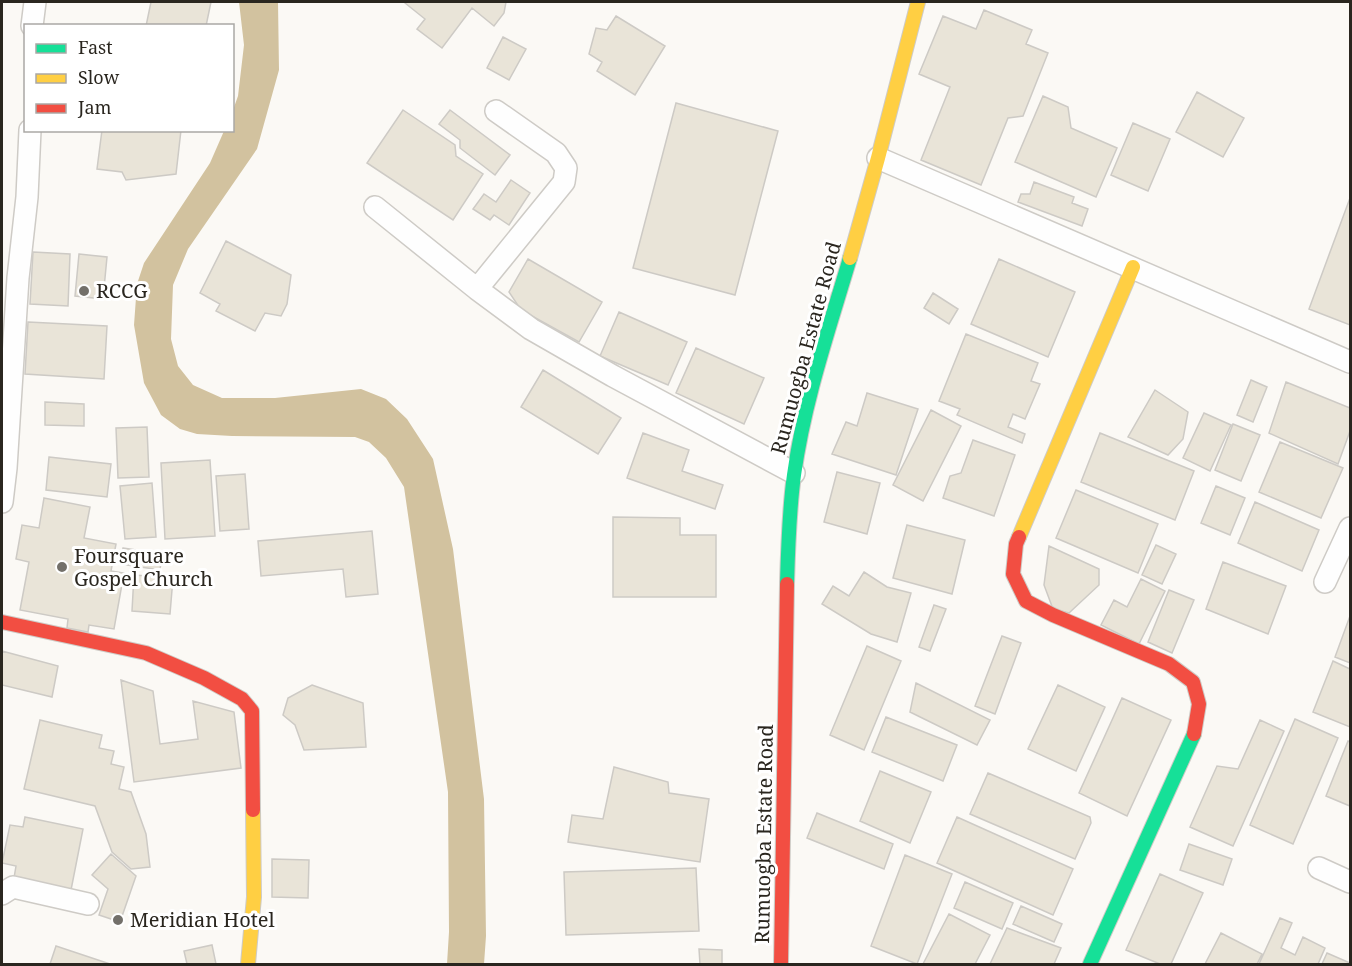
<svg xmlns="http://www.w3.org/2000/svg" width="1352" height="966" viewBox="0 0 1352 966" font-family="'Noto Serif',serif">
<rect width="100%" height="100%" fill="#fbf9f5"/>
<path fill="#d2c29f" d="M239,2H278L279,70L257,149L188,249L173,285L171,339L178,366L193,385L222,398H275L361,389L386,399L407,419L433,459L453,549L484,799L486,936L484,964H447L449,932L448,792L404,487L386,458L369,442L355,437L232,436L197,434L180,429L161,415L144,383L134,325L137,284L144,263L210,163L224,131L232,130L233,110L238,96L244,45Z"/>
<path fill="#e9e4d8" stroke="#cdcac5" stroke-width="1.5" d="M151,2H211L206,26H146Z
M406,2H506L504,13L494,26L472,8L442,48L417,29L425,19L405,3Z
M984,10L1032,30L1026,44L1048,53L1023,116L1008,118L981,185L921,160L950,87L919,74L943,16L976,29Z
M616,16L665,46L635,95L597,71L602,62L589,54L596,28L607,30Z
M503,37L526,49L509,80L487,68Z
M1197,92L1244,118L1223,157L1176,132Z
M1043,96L1068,107L1071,128L1117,148L1096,197L1015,162Z
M676,103L778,131L735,295L633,268Z
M403,110L455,145L456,156L483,174L453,220L367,163Z
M450,110L510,155L495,175L460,148V140L439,124Z
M1133,123L1170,139L1148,191L1111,175Z
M102,130H181L176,174L126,180L122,172L97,169Z
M511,180L530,193L509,225L494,215L490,220L473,209L484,194L496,202Z
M1034,182L1074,197L1072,203L1088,209L1082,226L1018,202L1021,194H1030Z
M1350,198V325L1309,309Z
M226,241L291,275L287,304L281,316L265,313L255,331L216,311L220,304L200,293Z
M33,252L70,254L68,306L30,304Z
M79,254L107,257L103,299L75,296Z
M528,259L602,302L579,342L521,310L509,292Z
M999,259L1075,292L1048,357L971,324Z
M933,293L958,309L949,324L924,308Z
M619,312L687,342L668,385L600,356Z
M28,322L107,326L104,379L25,374Z
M966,334L1038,363L1031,381L1040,384L1025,419L1013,414L1008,427L1025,434L1022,443L957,415L960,409L939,401Z
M696,348L764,378L744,424L676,393Z
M543,370L621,418L598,454L521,407Z
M1251,380L1267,387L1253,422L1237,415Z
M1286,382L1350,408V431L1338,464L1269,433Z
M1155,390L1188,412L1183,439L1168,455L1128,437Z
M867,393L918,409L896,475L832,454L846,422L857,426Z
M45,402L84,404V426L45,425Z
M931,410L961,426L923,501L893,485Z
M1204,413L1231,425L1210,471L1183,458Z
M1233,424L1260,435L1241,481L1215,470Z
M147,427L149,477L118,478L116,428Z
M643,433L689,450L682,471L723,485L715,509L627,478Z
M1100,433L1194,471L1175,520L1081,482Z
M973,440L1015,455L994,516L943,498L950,476L961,473Z
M1280,442L1343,468L1321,518L1259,492Z
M49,457L111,464L107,497L46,490Z
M210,460L215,536L165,539L161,463Z
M837,472L880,483L867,534L824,522Z
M245,474L249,529L220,531L216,476Z
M152,483L156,537L125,539L120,486Z
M1216,486L1245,498L1230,535L1201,523Z
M1076,490L1158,524L1138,573L1056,538Z
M44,498L90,507L84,538L116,544L111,571L124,573L114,629L89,625L88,632L67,628L68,619L20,610L29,562L16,559L22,525L39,528Z
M1255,502L1319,530L1302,571L1238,543Z
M613,517L680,518V535H716V597H613Z
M907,525L965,540L952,594L893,578Z
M372,531L378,594L346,597L343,569L261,576L258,541Z
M1156,545L1176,554L1162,584L1142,575Z
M1049,546L1099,569V585L1069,613L1053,609L1044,585Z
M123,548L162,554L160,570L121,564Z
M1223,562L1286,586L1268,634L1206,609Z
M864,572L887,587L911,593L897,642L871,634L822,604L833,586L849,596Z
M134,575L173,578L170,614L132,611Z
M1141,579L1165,591L1139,644L1101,625L1114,600L1127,607Z
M1169,590L1194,600L1172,653L1148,642Z
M934,605L946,609L930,651L919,647Z
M1350,616V663L1335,657Z
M1002,636L1021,643L995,714L975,706Z
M867,646L901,661L864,750L830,735Z
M2,651L58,666L52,697L2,685Z
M1333,661L1350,669V727L1313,712Z
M121,680L153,691L160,744L198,739L193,701L234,712L241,768L134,782Z
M916,683L990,720L977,745L910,712Z
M312,685L363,703L366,747L304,750L295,725L283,715L288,698Z
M1058,685L1105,707L1076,771L1028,749Z
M1122,698L1171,720L1127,816L1079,793Z
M886,717L957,745L943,781L872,752Z
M1295,719L1338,738L1293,844L1250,825Z
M40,720L102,735L99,748L114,751L111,764L124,767L119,789L131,792L146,834L150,867L131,869L112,852L95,806L24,789Z
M1260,720L1284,731L1233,846L1190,827L1217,766L1238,769Z
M1348,741L1350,742V806L1326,796Z
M614,767L668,782L669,793L709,799L700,862L568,842L572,815L603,819Z
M880,771L931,792L910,843L860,821Z
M988,773L1090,817L1091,823L1075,859L970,814Z
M817,813L893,844L884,869L807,838Z
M25,817L83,829L71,890L14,878L16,866L2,863L10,825L23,827Z
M957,817L1073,869L1053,915L937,863Z
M1189,844L1232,859L1223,885L1180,870Z
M111,854L136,876L120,922L99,915L108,889L92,875Z
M905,855L952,874L917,964L871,946Z
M272,859L309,860L308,898L272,897Z
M696,868L699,931L566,935L564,872Z
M1160,874L1203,893L1171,964H1160L1126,950Z
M965,882L1013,903L1002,929L954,908Z
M1021,906L1062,924L1054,942L1013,924Z
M949,914L990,935L975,964H923Z
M1280,918L1292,923L1281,948L1295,955L1303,937L1325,948L1318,964H1259Z
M1007,928L1061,948L1054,964H990Z
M1221,933L1262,954L1257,964H1205Z
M212,945L216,964H187L184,951Z
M56,946L110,964H50Z
M699,949L722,950V964H700Z
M1327,953L1350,963V964H1322Z"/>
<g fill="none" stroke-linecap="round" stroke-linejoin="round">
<defs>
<path id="street" d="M32,26L35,2
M878,158L1350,362
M375,207L477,289L531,329L613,376L794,473
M477,289L564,182L566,168L556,153L496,111
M2,502L6,468L18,278L27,197L30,130
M1325,582L1350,528
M1319,868L1350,882
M2,894L13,887L88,904"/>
<path id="fast" d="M787,584C788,547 789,511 794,475C804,401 829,329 850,258
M1090,964L1194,734"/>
<path id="slow" d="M850,258L878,158L918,2
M1019,537L1133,267
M248,964L254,897L253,810"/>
<path id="jam" d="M1019,537L1016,544L1013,574L1026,601L1053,615L1169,664L1193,682L1199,704L1194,734
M2,622L146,653L204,678L242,699L252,711L253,810
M781,964L787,584"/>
</defs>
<use href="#street" stroke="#cecbc6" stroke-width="24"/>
<use href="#fast" stroke="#cecbc6" stroke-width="16"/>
<use href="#slow" stroke="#cecbc6" stroke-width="16"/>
<use href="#jam" stroke="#cecbc6" stroke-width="16"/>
<use href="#street" stroke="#fefefe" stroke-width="21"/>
<use href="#fast" stroke="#16e098" stroke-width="14"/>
<use href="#slow" stroke="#ffcf43" stroke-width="14"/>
<use href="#jam" stroke="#f24e42" stroke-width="14"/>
</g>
<g fill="#73706a" stroke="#fff" stroke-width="2">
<circle cx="84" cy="291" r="6"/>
<circle cx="62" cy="567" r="6"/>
<circle cx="118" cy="920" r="6"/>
</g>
<g text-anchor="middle" stroke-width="6" stroke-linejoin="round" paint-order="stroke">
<g font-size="20" fill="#2a261f" stroke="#fff" text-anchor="start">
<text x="96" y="298">RCCG</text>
<text x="74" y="563">Foursquare<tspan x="74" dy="23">Gospel Church</tspan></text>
<text x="130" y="927">Meridian Hotel</text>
</g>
<g font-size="20" fill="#2a261f" stroke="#fff">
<text transform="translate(806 348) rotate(-75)" y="7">Rumuogba Estate Road</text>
<text transform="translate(764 834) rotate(-89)" y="7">Rumuogba Estate Road</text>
</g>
</g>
<rect width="1352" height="966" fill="none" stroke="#2a261f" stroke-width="6"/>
<rect x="24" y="24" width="210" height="108" fill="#ffffff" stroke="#aaa8a5" stroke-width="1.5"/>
<rect x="36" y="44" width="30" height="9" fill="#16e098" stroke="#aaa8a5" stroke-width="1.5"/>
<text x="78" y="54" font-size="18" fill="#2a261f">Fast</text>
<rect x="36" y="74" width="30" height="9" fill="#ffcf43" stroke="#aaa8a5" stroke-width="1.5"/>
<text x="78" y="84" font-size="18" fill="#2a261f">Slow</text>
<rect x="36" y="104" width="30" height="9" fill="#f24e42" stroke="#aaa8a5" stroke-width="1.5"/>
<text x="78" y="114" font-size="18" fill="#2a261f">Jam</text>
</svg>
